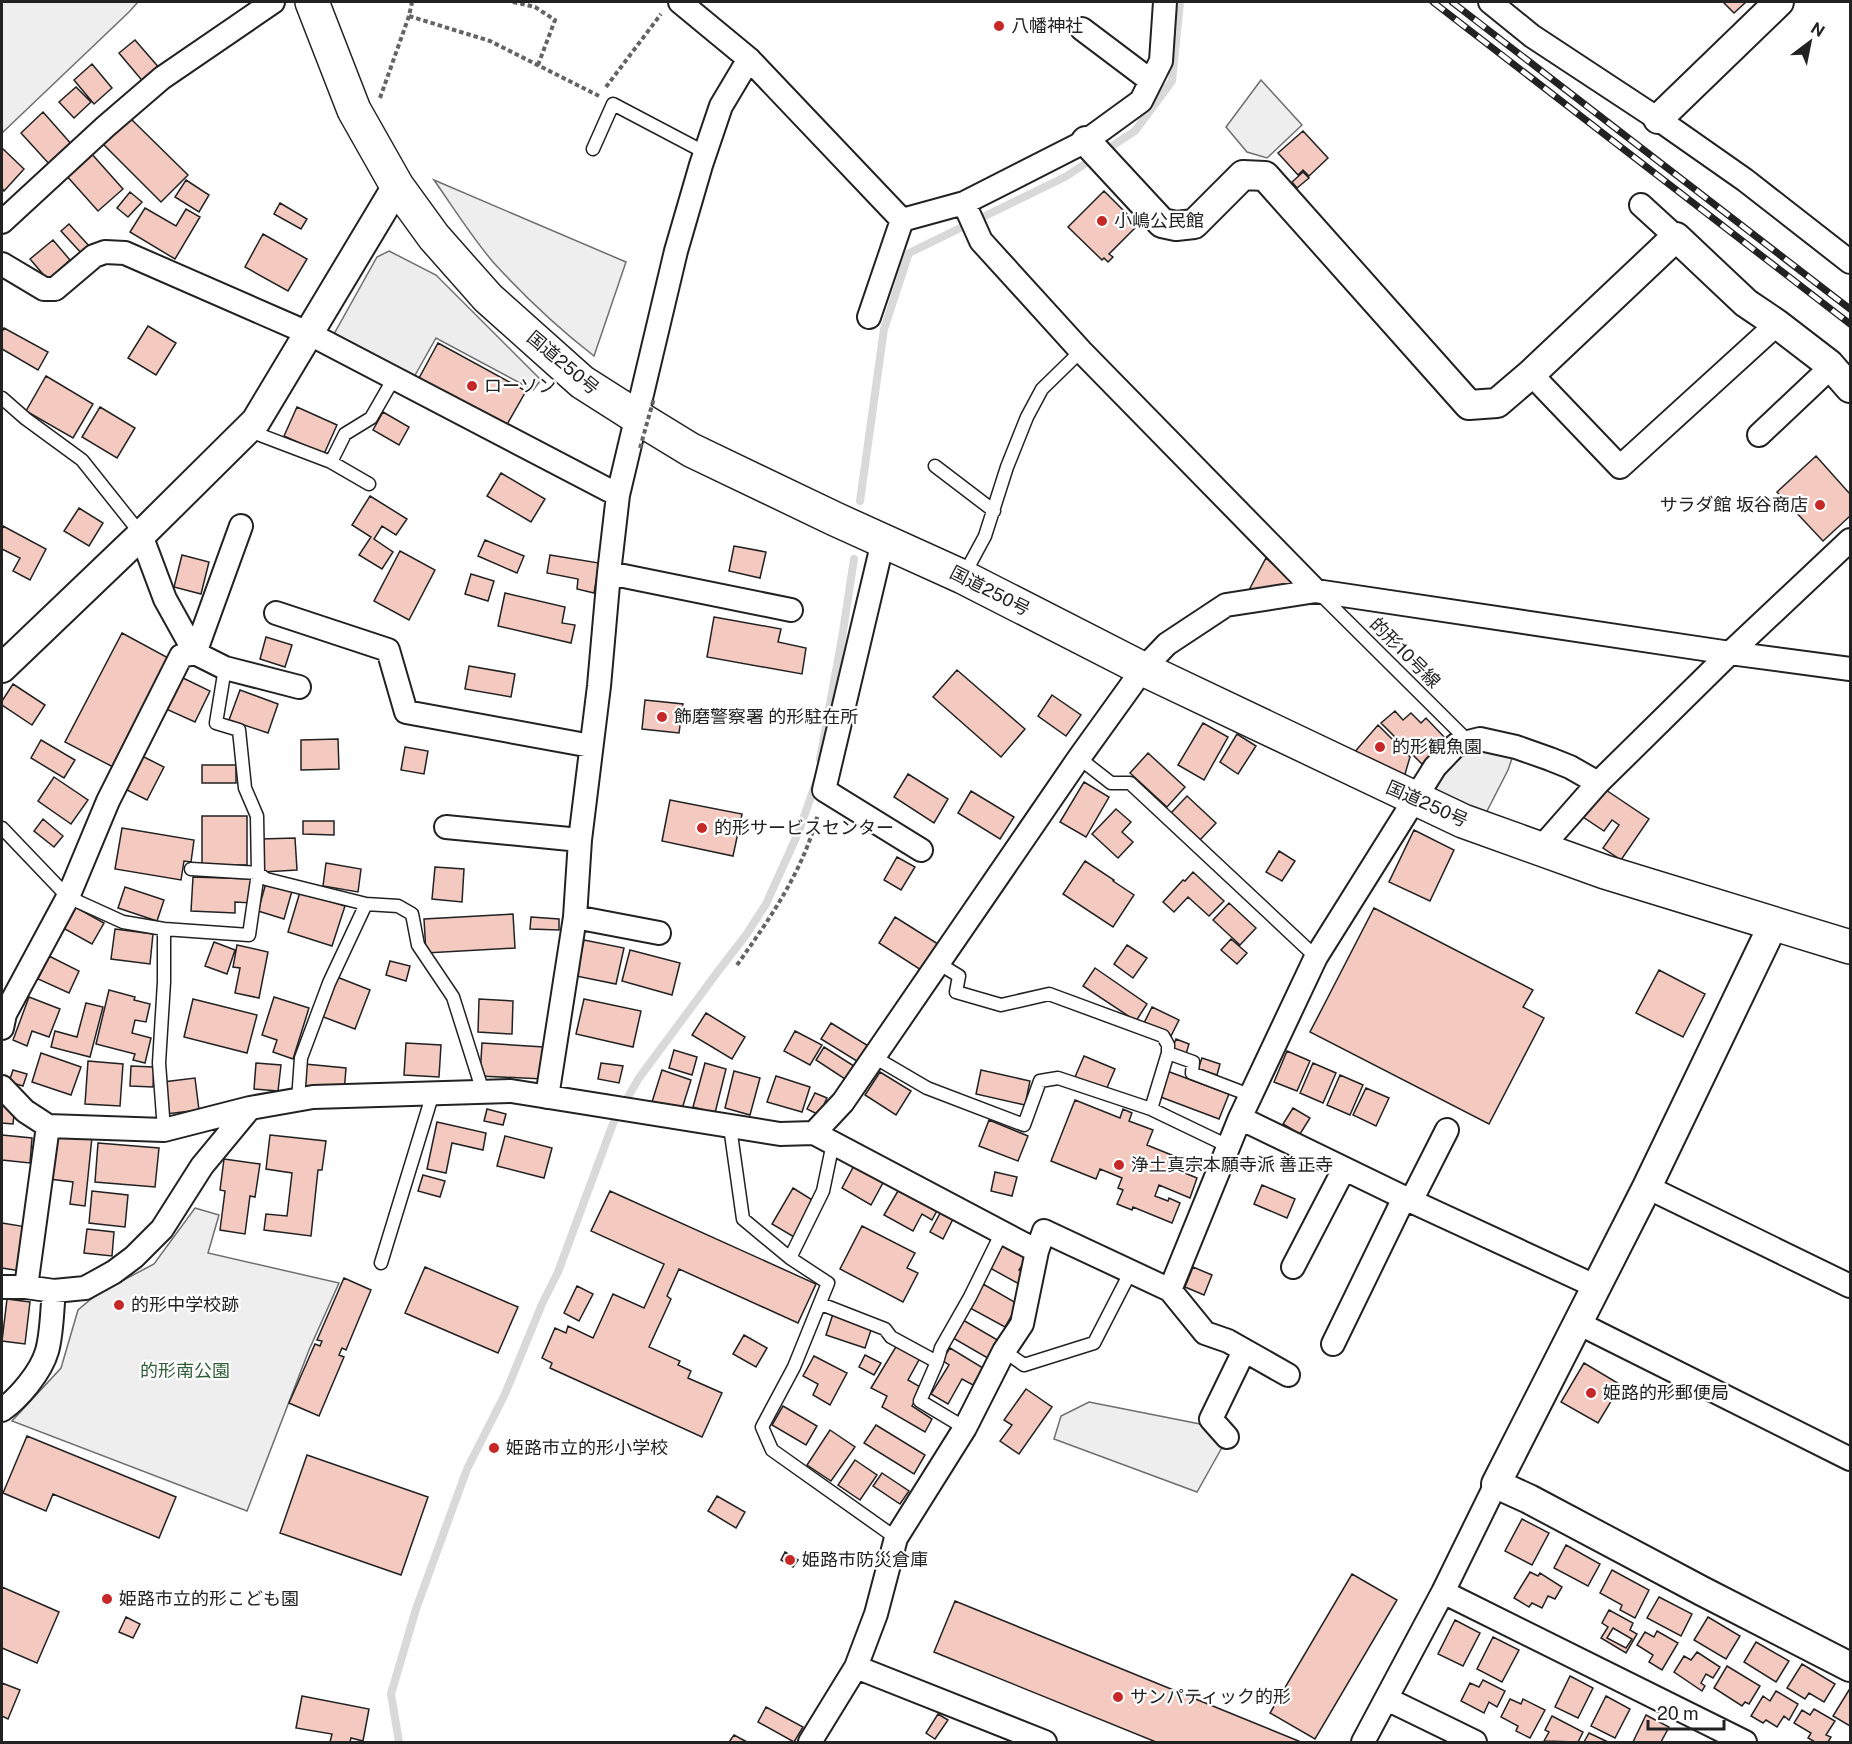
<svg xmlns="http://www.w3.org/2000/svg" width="1852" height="1744" viewBox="0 0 1852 1744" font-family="'Public Sans','Noto Sans JP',sans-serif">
<rect width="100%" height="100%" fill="#fff"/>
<path fill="#eee" stroke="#6f6f6f" stroke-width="1.5" d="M2,2H138L129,12L2,133Z
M1261,80L1302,125L1267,158L1247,152L1226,127Z
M434,180L626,262L594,356C558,328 524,296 493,262C471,236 453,207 434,180Z
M195,1208L219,1215L208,1253L339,1283L309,1350L247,1511L12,1421L61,1368L78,1310L97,1294L154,1264Z
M1089,1402L1205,1425L1224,1444L1197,1492L1054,1439L1061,1416Z"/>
<path fill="#ededed" stroke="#6f6f6f" stroke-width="1.5" d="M389,251L436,275L541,380L533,390L436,338L414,377L334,334L377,257Z
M1456,745L1516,747L1508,770L1485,815L1425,788Z"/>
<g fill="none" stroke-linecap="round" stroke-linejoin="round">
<path stroke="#d9d9d9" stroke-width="8" d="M860,501L884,329L909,253L1065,177L1135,131L1172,81L1180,2
M820,759L842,638L854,559
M399,1742L391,1694L416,1609L467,1469L505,1394L542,1304L558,1272L614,1121L639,1078L719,970L746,935L766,904L799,831L816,782"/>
</g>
<path fill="#f3c9c0" stroke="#222" stroke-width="1.5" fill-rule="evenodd" d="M1723,2H1746L1734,13Z
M135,40L161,70L145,84L119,53Z
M92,64L112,88L94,104L74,80Z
M76,87L91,102L74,118L59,102Z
M43,112L73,146L51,166L21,133Z
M129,117L188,175L161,202L102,143Z
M1303,131L1328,158L1309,176L1303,170L1298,175L1278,153Z
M2,148L24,169L4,191L2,188Z
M90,152L123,189L98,211L65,174Z
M1303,172L1309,178L1297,188L1292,182Z
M186,180L209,195L199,212L175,197Z
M1104,191L1127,214L1125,216L1136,227L1109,254L1113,257L1108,262L1104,258L1102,260L1068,227Z
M130,192L142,202L128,217L117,208Z
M280,203L307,219L301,229L274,214Z
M145,208L176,226L186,209L200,217L175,259L130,232Z
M69,224L91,248L83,255L61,231Z
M263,234L307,259L288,291L245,267Z
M53,240L70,260L48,280L30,259Z
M148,326L176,343L156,375L128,358Z
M4,328L48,352L38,370L2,349V332Z
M438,343L526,391L505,428L418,380Z
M46,376L93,404L73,438L26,411Z
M100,407L135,428L117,458L82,437Z
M297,407L337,425L324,454L284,436Z
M383,412L409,427L399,445L373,430Z
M1816,456L1850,494V516L1823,541L1777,492Z
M501,473L545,499L531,522L487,496Z
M370,496L407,519L396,535L382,526L374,539L393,552L382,569L359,555L371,537L352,525Z
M79,508L103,523L89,546L64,531Z
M3,526L46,549L30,580L13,571L20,558L2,549V530Z
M485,540L524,556L517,573L478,556Z
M734,546L766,552L760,578L729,571Z
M400,551L435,570L409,620L374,601Z
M182,555L209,562L201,594L174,587Z
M550,555L599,563L594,593L577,589L578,579L547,573Z
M1266,558L1296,584L1249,590Z
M471,574L494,581L488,601L465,594Z
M505,593L565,607L562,623L575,625L571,643L498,626Z
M714,617L781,629L778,642L806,648L802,674L707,657Z
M122,633L172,660L115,768L65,742Z
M266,637L292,645L285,667L260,659Z
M469,666L515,674L511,697L465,689Z
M957,670L1025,729L1001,757L933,697Z
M181,677L210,691L195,722L166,709Z
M13,684L45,705L32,725L2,705V701Z
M240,690L278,704L268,733L229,720Z
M1052,695L1081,715L1066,736L1038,716Z
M645,700L683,704L679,733L642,729Z
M1395,711L1403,720L1411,713L1421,723L1426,718L1447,740L1422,764L1381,723Z
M1203,723L1228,737L1204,780L1178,765Z
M1378,725L1410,757L1403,781L1352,755Z
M1237,734L1256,746L1238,774L1220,762Z
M338,739L339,769L301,770V740Z
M41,740L75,760L64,778L31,758Z
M405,747L428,751L424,774L401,770Z
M1148,753L1185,787L1167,807L1130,773Z
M142,756L164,767L147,800L125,789Z
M202,765H236V783H202Z
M908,774L948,799L934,823L894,797Z
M54,777L88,800L71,824L38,801Z
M1084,782L1109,797L1086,837L1060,822Z
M1600,786L1649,819L1621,860L1603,848L1619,825L1612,820L1604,831L1580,815Z
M971,791L1014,817L1000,839L958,813Z
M1187,796L1216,823L1200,840L1171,813Z
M670,800L742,814L733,856L662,841Z
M1116,809L1131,822L1122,832L1133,842L1118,858L1092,834Z
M202,816H247V865H202Z
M43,819L63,836L54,847L34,831Z
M303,821H334V835L303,834Z
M122,828L194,840L191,862L184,861L181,880L115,869Z
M1414,830L1454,850L1430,901L1389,882Z
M295,838L297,870L263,872L261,839Z
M1279,851L1295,861L1282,881L1266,872Z
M897,857L915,867L901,890L884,880Z
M1085,861L1114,880L1113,881L1134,895L1113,927L1063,894Z
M326,863L361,869L358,892L323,886Z
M435,867L464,869L462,902L432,899Z
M1193,872L1224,901L1209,916L1188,897L1174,912L1163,902L1183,880L1185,881Z
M193,877L253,879L252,903L235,902V913L191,911Z
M266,883L292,891L284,919L258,911Z
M125,887L164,900L157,921L118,908Z
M300,892L345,906L332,946L288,932Z
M1229,903L1256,928L1240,945L1213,920Z
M75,907L104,923L92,944L63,928Z
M1374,908L1533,990L1523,1007L1544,1018L1489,1124L1310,1032Z
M513,914L515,948L426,953L424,919Z
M531,917L559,919V930L530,929Z
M895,917L938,944L921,970L879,943Z
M115,929L153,934L150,964L111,959Z
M1231,939L1247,953L1237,964L1221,950Z
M584,940L624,948L616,984L576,976Z
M214,942L235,950L227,974L205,966Z
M237,945L268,952L259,998L235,993L240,968L233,967Z
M1127,945L1147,958L1133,978L1114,964Z
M630,950L680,963L672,995L622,981Z
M49,956L79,971L69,993L38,979Z
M390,961L410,966L406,981L386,975Z
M1095,968L1147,1004L1136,1021L1083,986Z
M1659,970L1705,994L1683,1037L1636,1013Z
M337,977L370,990L355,1029L321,1016Z
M109,990L135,997L134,1000L150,1004L146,1022L135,1020L132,1033L151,1038L145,1063L133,1060L135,1054L96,1044Z
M29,997L60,1009L49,1037L32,1031L27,1046L13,1040Z
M274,997L309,1008L293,1059L273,1052L277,1040L262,1035Z
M193,999L257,1015L247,1053L184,1037Z
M479,999L513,1001L512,1034L478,1032Z
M584,999L641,1011L633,1047L576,1034Z
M86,1003L103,1007L90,1057L51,1047L55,1031L77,1037Z
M1152,1007L1179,1020L1171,1036L1144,1023Z
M706,1013L745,1037L732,1059L692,1035Z
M831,1023L870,1047L860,1063L821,1039Z
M795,1031L822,1045L810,1065L784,1051Z
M1176,1039L1189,1044L1186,1054L1172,1049Z
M406,1043L441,1045L439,1077L404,1075Z
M482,1043L544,1047L543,1079L480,1076Z
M824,1047L857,1068L848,1081L816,1060Z
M674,1050L697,1057L692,1075L669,1068Z
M1287,1051L1310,1061L1297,1091L1274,1082Z
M41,1053L81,1067L71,1095L32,1082Z
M1084,1056L1115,1069L1106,1090L1075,1077Z
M1202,1058L1220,1064L1217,1075L1198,1069Z
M88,1061L123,1064L120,1106L85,1104Z
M256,1063L281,1065L278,1091L254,1089Z
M601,1063L623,1066L619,1083L598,1079Z
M705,1063L726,1069L715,1113L693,1107Z
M1313,1063L1336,1073L1323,1103L1300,1093Z
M305,1064L346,1068L344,1093L303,1089Z
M131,1066L154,1067L153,1087L130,1086Z
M13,1070L27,1074L23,1086L9,1082Z
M662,1070L691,1080L681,1112L652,1102Z
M981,1070L1030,1081L1025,1105L976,1094Z
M734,1071L760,1078L750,1115L725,1108Z
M1167,1071L1229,1094L1219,1119L1158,1096Z
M880,1072L911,1091L896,1115L865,1095Z
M1340,1075L1363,1085L1350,1115L1327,1105Z
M776,1076L810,1087L802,1112L767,1102Z
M195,1078L199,1110L166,1114L163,1082Z
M1366,1088L1389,1098L1376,1126L1353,1115Z
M815,1093L827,1098L819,1115L807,1109Z
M1075,1100L1120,1118L1123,1109L1132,1113L1129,1121L1153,1130L1147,1145L1179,1158L1175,1169L1197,1178L1190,1198L1159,1185L1155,1196L1168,1201L1169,1198L1180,1203L1172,1223L1133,1207L1132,1210L1117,1204L1123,1190L1118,1188L1122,1178L1100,1169L1096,1179L1051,1161Z
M2,1104L15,1106L13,1124L2,1123Z
M1293,1108L1310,1118L1300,1134L1283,1124Z
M487,1109L506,1114L503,1125L484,1121Z
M989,1120L1028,1136L1018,1161L979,1146Z
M437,1122L486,1133L483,1150L452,1143L446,1173L427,1169Z
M54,1132L92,1137L85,1206L70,1204L73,1182L49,1179Z
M2,1135L32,1138L30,1163L2,1160Z
M270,1135L326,1141L322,1170H318L311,1236L264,1230L266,1214L287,1216L292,1173L266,1169Z
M505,1136L552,1148L544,1178L497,1166Z
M98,1143L159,1148L155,1187L95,1182Z
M224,1159L260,1164L255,1197L250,1196L245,1234L220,1230L225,1191L220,1190Z
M856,1162L885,1179L871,1205L842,1188Z
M995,1172L1017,1177L1012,1196L991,1191Z
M423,1175L445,1181L440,1197L418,1191Z
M902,1184L940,1205L932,1220L922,1214L913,1231L884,1215Z
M1262,1185L1295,1199L1287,1218L1254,1204Z
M793,1188L814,1201L794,1237L772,1224Z
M92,1191L128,1195L125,1227L89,1223Z
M610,1191L816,1284L798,1323L679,1269L667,1296L671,1299L649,1347L680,1361L678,1365L691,1371L688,1378L722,1393L702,1437L550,1368L552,1363L542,1358L555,1328L566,1333L568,1326L593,1338L613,1294L644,1308L664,1264L591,1231Z
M944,1206L956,1213L943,1239L930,1232Z
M2,1223L27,1227L21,1271L2,1268Z
M862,1226L915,1253L907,1268L918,1273L903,1302L840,1269Z
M87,1229L114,1232L112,1256L84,1253Z
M1005,1242L1028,1256L1019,1270L1025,1274L1019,1284L990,1268Z
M425,1267L518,1307L498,1353L405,1313Z
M1193,1267L1212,1275L1204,1295L1185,1287Z
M344,1278L371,1290L346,1350L342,1348L339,1355L344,1357L319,1416L289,1403L315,1344L320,1346L322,1341L317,1340Z
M983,1284L1018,1304L1005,1327L970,1308Z
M577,1286L593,1294L579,1321L564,1313Z
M7,1299L30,1302L25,1344L2,1341Z
M833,1314L872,1327L865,1348L826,1335Z
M963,1320L1001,1342L991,1360L953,1338Z
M744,1335L767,1348L756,1367L733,1354Z
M897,1345L920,1358L908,1380L922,1388L912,1406L932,1419L925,1432L882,1407L887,1396L871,1388Z
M950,1348L983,1368L973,1385L962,1379L948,1404L931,1394L949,1365L942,1360Z
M865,1355L881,1363L874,1375L859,1367Z
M814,1356L847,1373L830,1405L813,1395L818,1384L803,1376Z
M1584,1363L1621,1385L1598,1423L1561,1402Z
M1026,1389L1052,1407L1019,1454L1000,1441L1012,1425L1004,1420Z
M783,1406L817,1426L806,1445L772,1425Z
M876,1425L925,1455L914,1474L864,1443Z
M830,1430L855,1447L831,1481L807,1465Z
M27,1436L176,1497L159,1538L53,1494L46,1511L3,1493Z
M307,1455L428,1497L401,1575L280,1533Z
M855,1460L877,1475L860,1500L838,1485Z
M882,1473L909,1491L900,1504L873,1486Z
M717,1496L745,1512L736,1528L708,1511Z
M1522,1519L1549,1533L1532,1565L1505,1551Z
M1566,1545L1600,1564L1588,1586L1554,1568Z
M785,1552L798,1560L793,1567L781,1560Z
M1612,1570L1649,1590L1635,1618L1620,1610L1622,1605L1600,1593Z
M1530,1572L1538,1576L1540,1573L1562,1587L1555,1599L1548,1596L1542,1608L1532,1603L1529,1607L1514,1598Z
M1352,1574L1397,1600L1315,1739L1270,1713Z
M2,1587L59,1612L37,1663L2,1648Z
M1659,1597L1692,1614L1681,1636L1647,1618Z
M955,1601L1301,1742H1156L934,1652Z
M1609,1610L1633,1623L1630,1630L1637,1634L1626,1653L1601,1638L1608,1627L1602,1623ZM1613,1628L1632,1639L1626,1648L1607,1638Z
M126,1617L140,1624L133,1638L119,1632Z
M1708,1617L1740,1636L1726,1659L1694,1640Z
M1455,1620L1480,1633L1463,1666L1438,1654Z
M1657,1631L1678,1643L1662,1670L1649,1662L1653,1655L1637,1645L1645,1632L1654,1637Z
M1493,1637L1519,1650L1502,1682L1477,1669Z
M1756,1642L1789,1661L1776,1682L1744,1662Z
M1697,1652L1720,1667L1713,1678L1706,1674L1701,1683L1705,1686L1702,1691L1674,1672L1684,1656L1691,1660Z
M1802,1664L1835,1684L1824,1702L1809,1693L1805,1699L1787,1688Z
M1727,1666L1760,1686L1749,1704L1745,1702L1742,1706L1714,1688Z
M1570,1676L1593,1688L1578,1718L1555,1707Z
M1483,1680L1505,1691L1497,1707L1489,1702L1484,1713L1461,1701L1470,1683L1479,1687Z
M2,1683L20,1690L8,1719L2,1716Z
M1849,1690L1850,1691V1726L1833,1716Z
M1776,1691L1798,1704L1789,1720L1784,1716L1777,1727L1766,1720L1763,1723L1751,1716L1763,1696L1770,1701Z
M302,1696L369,1709L363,1741L351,1738L350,1742H330L332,1734L296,1728Z
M1606,1696L1630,1709L1615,1738L1591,1726Z
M1510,1699L1521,1704L1523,1699L1545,1710L1530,1738L1516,1731L1518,1726L1501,1717Z
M766,1707L803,1727L794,1742L758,1722Z
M1814,1709L1835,1721L1826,1735L1831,1737L1828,1742H1815L1808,1738L1811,1733L1794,1723L1802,1710L1810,1715Z
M938,1714L948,1720L935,1739L926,1733Z
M1646,1715L1669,1727L1661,1742H1633Z
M1552,1716L1583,1732L1578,1742L1544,1741L1549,1732L1545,1730Z
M1589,1733L1608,1742H1584Z
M734,1735L747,1742H729Z"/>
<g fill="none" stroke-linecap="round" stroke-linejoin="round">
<defs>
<path id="service" d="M593,149L613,104L706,153
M2,398L26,419L82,460L141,534
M247,430L331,462L369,484
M331,462L345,434L371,418L394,378
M935,466L994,511
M964,575L985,536L1007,467L1027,417L1042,389L1081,351
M1320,594L1468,741
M1079,758L1111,783H1130L1316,957
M2,828L68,897L123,922L164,929L249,935L258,873L266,879L366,904L398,906L412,914L418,945L453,997L483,1092
M191,869L258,873L257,816L245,788L239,730L216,723L225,668
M938,963L959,976L956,992L1001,1005L1049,994L1163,1036L1168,1045V1053L1151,1109
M1168,1053L1193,1062L1192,1073L1252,1096
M874,1057L927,1088L1024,1125L1040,1081L1058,1078L1151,1109L1228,1146
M298,1100L301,1058L329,983L366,904
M730,1127L743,1219L790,1258L828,1283L794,1367L762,1427L772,1450L896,1538
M164,1130L159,1063L164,982V929
M790,1258L823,1191L833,1143
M381,1263L433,1093
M821,1304L885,1329L891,1337L937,1362L920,1401L965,1428
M1004,1351L1024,1365L1094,1343L1131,1271
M937,1362L941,1348L970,1297L1002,1232"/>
<path id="minor" d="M680,2L749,59L902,220
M1490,2L1532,36L1658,119L1745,180L1850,262
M1082,29L1151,81
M964,203L981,241L1081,351L1316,591
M1641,205L1676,237
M2,222L105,127L162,78L273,2
M2,264L44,289H55L94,256L105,252L125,253L308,333L618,495
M869,317L902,220L964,203L1086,141L1141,101L1161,61L1165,2
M1531,374L1620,467L1777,324
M1759,435L1831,367
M141,535L165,599L195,653L225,668L299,687
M883,541L824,790L921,850
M609,573L791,610
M276,613L388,650L406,712L591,746
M446,827L580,840
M1540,849L1598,783L1730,653L1850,540
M575,917L659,933
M2,1028L5,1014L68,897L108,801L181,656L195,653L241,526
M2,1087L25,1111L48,1126L164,1130L250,1108
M547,1097L575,917L580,840L599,686L609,573L618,495L676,251L701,165L721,106L749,59
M1240,1118L1411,1201L1597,1287
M1647,1187L1850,1286
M1411,1201L1447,1130
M1037,1251L1044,1231L1170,1290L1240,1118L1316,957L1435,767L1456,745L1480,739L1516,747L1550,759L1570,767L1598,783
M1293,1267L1344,1169
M2,1287H26L54,1291L85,1288L114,1272L134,1257L162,1229L202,1166L250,1108L313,1097L511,1091L780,1134L814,1133L843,1102L1079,758L1143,669L1167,644L1226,605L1316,591L1730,653L1850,669
M26,1287L48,1126
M1170,1290L1205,1333L1228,1341L1288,1375
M1578,1323L1850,1459
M1333,1344L1404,1198
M2,1410C19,1398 41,1372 47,1351C52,1334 52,1309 54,1291
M1227,1437L1211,1419L1244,1351
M1443,1592L1745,1742
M856,1667L1045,1742
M1387,1699L1475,1742
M810,1742L856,1667L876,1614L896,1538L965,1428L1004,1351L1022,1324L1037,1251L814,1133
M1363,1742L1443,1592L1496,1484"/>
<path id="tertiary" d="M1658,119L1779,2
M1086,141L1162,223L1176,226L1194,224L1243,175L1265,176L1469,405L1497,403L1531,374L1676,237L1746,303L1777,324L1829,364L1850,388
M2,668L141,535L256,421L397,186
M1773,925L1647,1187L1496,1484L1529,1499L1702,1591L1850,1667"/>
<path id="trunk" d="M312,2L354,110L397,186L434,237L488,298L582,382L637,417L691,450L835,519L963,577L1143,669L1463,821L1605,872L1850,947"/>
</defs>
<use href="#service" stroke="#222" stroke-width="15"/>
<use href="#minor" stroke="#222" stroke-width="26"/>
<use href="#tertiary" stroke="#222" stroke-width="32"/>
<use href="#trunk" stroke="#222" stroke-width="36"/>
<path stroke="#646464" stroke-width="4" stroke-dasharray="4.5 3" stroke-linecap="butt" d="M513,2L535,7L555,20L538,65
M409,16L490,41L599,96
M606,87L661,14
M380,98L409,16L412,2
M737,965C771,917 803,871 818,814"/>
<use href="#service" stroke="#fff" stroke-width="12"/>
<use href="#minor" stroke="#fff" stroke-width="22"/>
<use href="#tertiary" stroke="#fff" stroke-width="28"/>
<use href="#trunk" stroke="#fff" stroke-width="33"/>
<defs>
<path id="rail" d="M1433,2L1850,324
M1452,2L1850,309"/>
</defs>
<use href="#rail" stroke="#222" stroke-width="7"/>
<use href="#rail" stroke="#fff" stroke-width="4.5" stroke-dasharray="14" stroke-linecap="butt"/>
<path stroke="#646464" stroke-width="4" stroke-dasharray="4.5 3" stroke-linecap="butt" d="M640,448L654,398"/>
</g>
<g fill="#c62828" stroke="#fff" stroke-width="2">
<circle cx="999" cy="26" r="6"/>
<circle cx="1102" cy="221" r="6"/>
<circle cx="472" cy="386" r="6"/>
<circle cx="1820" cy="505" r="6"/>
<circle cx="662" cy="717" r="6"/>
<circle cx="1380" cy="747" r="6"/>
<circle cx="702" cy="828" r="6"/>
<circle cx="1119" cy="1165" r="6"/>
<circle cx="119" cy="1305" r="6"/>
<circle cx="1591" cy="1393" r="6"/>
<circle cx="494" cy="1448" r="6"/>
<circle cx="790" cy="1560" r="6"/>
<circle cx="107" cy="1599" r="6"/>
<circle cx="1118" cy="1697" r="6"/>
</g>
<g text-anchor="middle" stroke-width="4.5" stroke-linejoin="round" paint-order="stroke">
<g font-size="18" fill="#222" stroke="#fff" text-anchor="start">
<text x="1011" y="32">八幡神社</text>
<text x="1114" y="227">小嶋公民館</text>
<text x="484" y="392">ローソン</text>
<text x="1808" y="511" text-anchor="end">サラダ館 坂谷商店</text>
<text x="674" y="723">飾磨警察署 的形駐在所</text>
<text x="1392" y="753">的形観魚園</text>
<text x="714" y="834">的形サービスセンター</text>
<text x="1131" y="1171">浄土真宗本願寺派 善正寺</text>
<text x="131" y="1311">的形中学校跡</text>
<text x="1603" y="1399">姫路的形郵便局</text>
<text x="506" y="1454">姫路市立的形小学校</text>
<text x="802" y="1566">姫路市防災倉庫</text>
<text x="119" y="1605">姫路市立的形こども園</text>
<text x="1130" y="1703">サンパティック的形</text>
</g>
<g font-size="18" fill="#222" stroke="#fff">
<text transform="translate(563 363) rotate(40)" y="6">国道250号</text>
<text transform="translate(990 591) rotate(27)" y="6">国道250号</text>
<text transform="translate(1405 653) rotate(45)" y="6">的形10号線</text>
<text transform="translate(1427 804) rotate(24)" y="6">国道250号</text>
</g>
<g font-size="18" fill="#2f5e38" stroke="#fff">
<text x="185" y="1377">的形南公園</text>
</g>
</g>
<rect width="1852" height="1744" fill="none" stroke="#222222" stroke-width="6"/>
<g transform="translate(1810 42) rotate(32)" stroke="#ffffff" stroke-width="4.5" paint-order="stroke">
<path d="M0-4.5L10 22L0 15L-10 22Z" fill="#222222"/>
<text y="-9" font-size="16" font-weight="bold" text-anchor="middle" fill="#222222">N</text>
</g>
<path d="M1648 1720v9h76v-9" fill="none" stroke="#222222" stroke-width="3"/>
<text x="1657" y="1720" font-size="18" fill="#222222" stroke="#ffffff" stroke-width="4.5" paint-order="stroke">20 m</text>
</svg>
